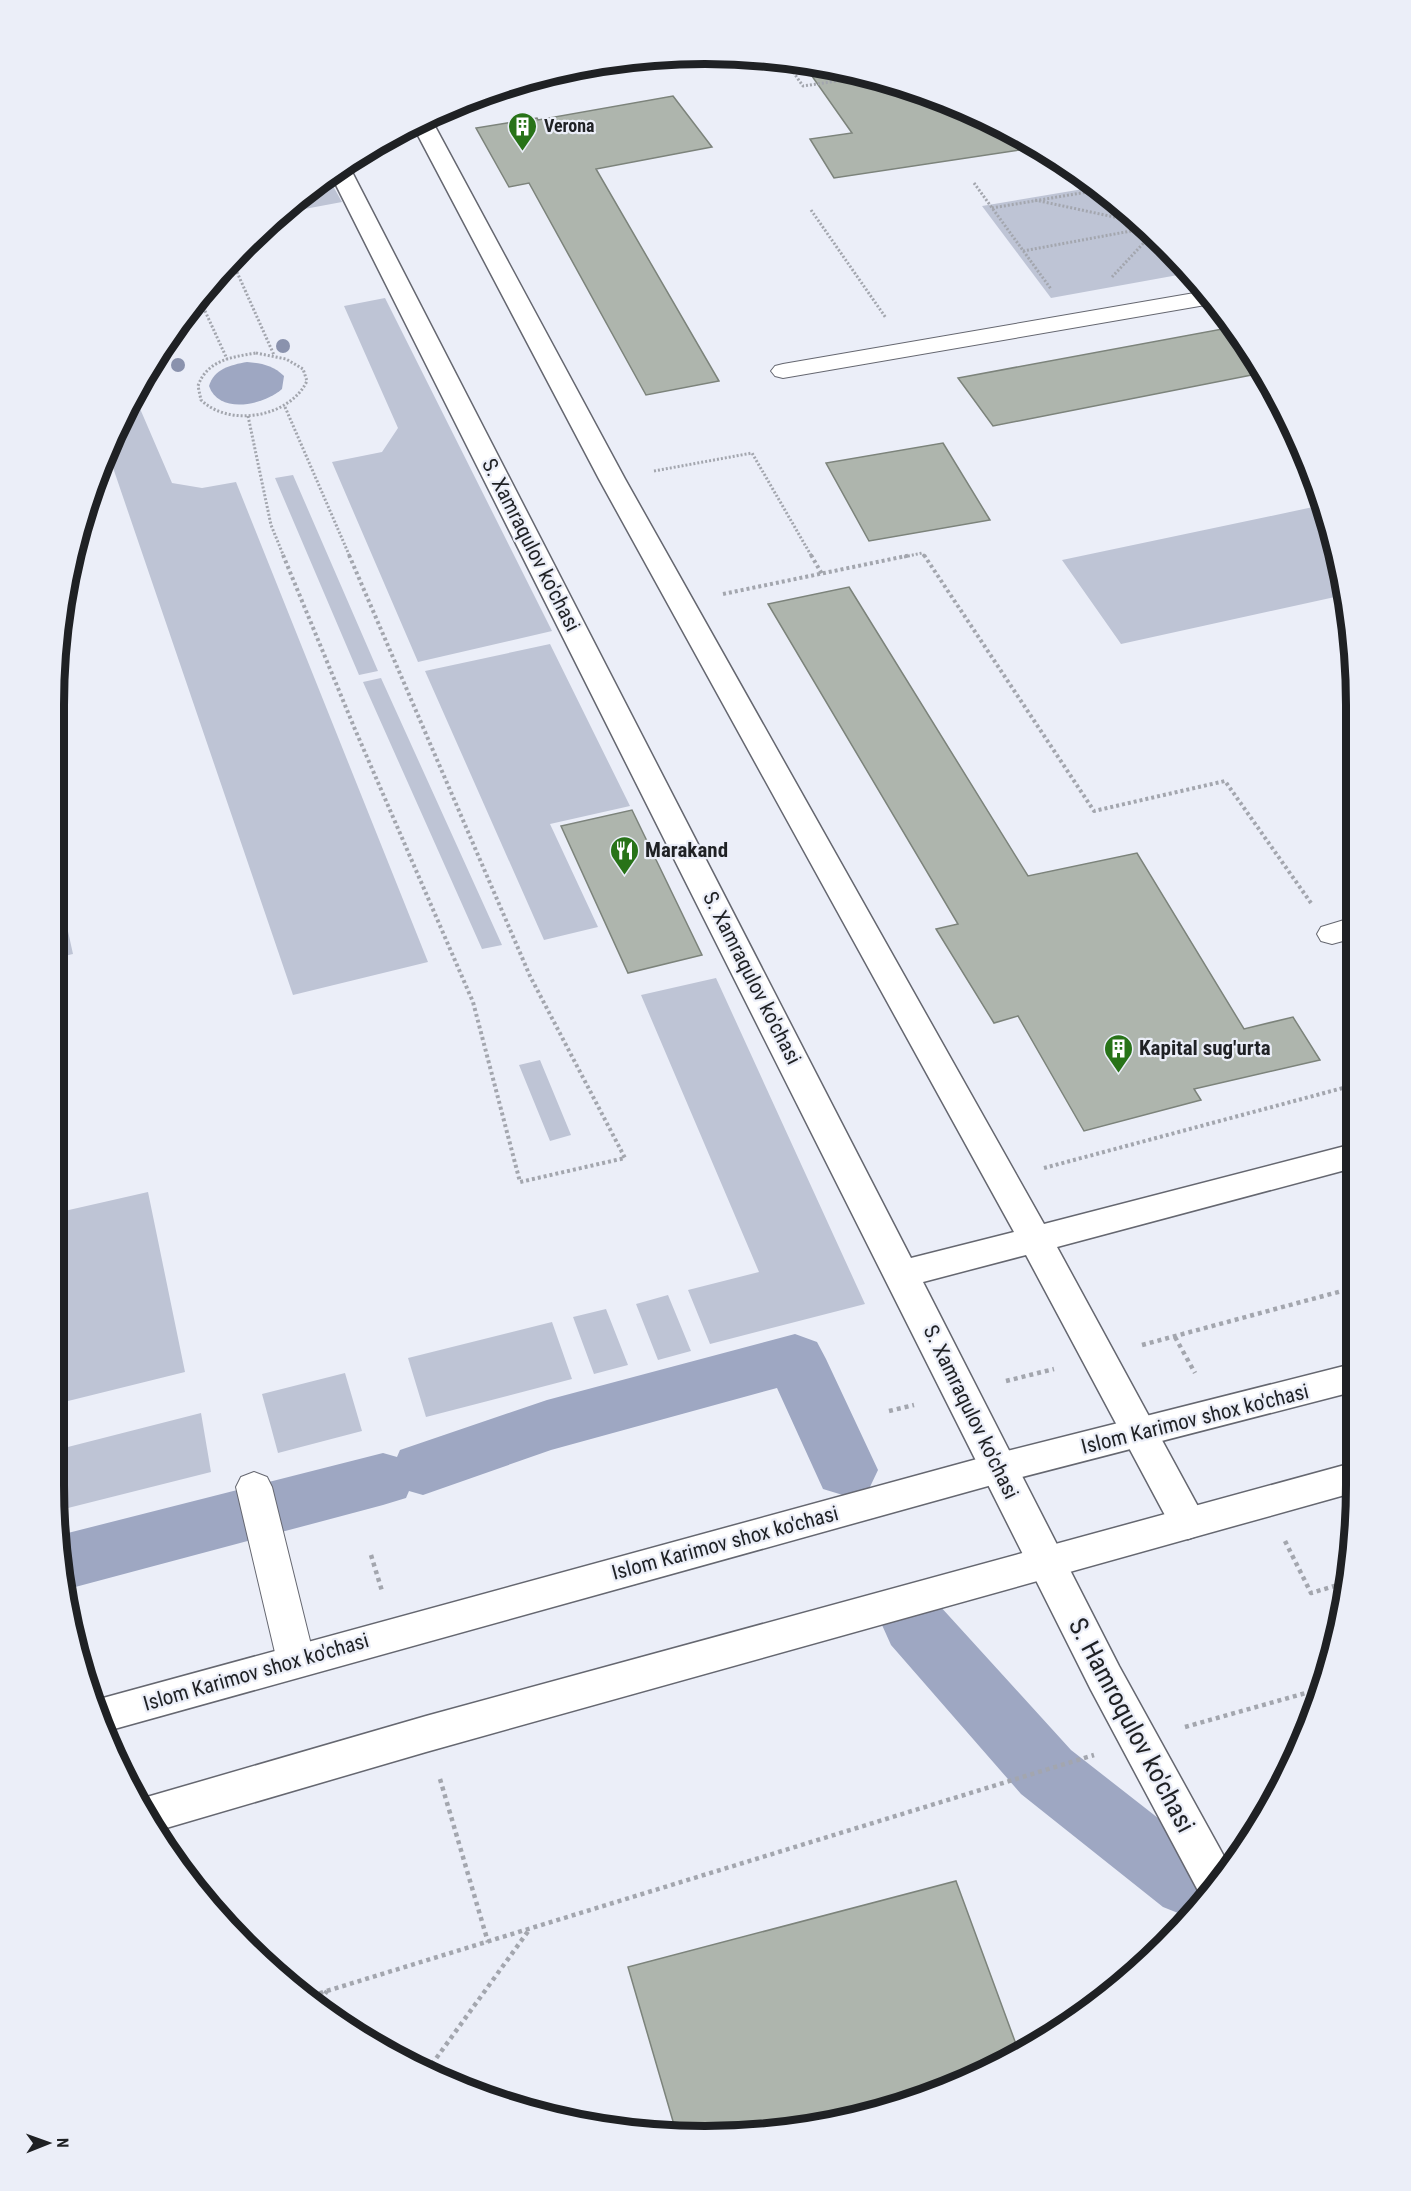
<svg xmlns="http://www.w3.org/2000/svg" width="1411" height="2191" viewBox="0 0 1411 2191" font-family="'Roboto Condensed',sans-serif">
<rect width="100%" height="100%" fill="#ebeef8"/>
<path fill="#bec4d5" d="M328,177L342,202L283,213L309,189Z
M1095,187L1135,215L1189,273L1051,298L982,206Z
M385,298L552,631L418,662L332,462L382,452L398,428L344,306Z
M135,397L172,483L202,488L236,482L428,962L293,995L108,453L121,418Z
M293,475L378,671L359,675L275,478Z
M1318,506C1339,531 1339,565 1344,595L1121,644L1062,560Z
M550,644L630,806L550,824L598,927L544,940L425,671Z
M381,678L502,945L482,949L363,682Z
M60,895L73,954L60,957Z
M716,978L865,1304L710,1344L688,1290L759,1272L641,995Z
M540,1060L571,1135L550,1141L519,1065Z
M148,1192L185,1372L60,1403V1212Z
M668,1295L691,1351L658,1360L636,1304Z
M606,1309L628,1365L594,1374L573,1317Z
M552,1322L572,1379L426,1417L408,1358Z
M345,1373L362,1431L278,1453L262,1394Z
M201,1413L211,1472L60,1510V1449Z"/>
<path fill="#9ea7c2" d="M247,362C261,363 273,365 284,376L282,389C264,405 219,415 209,386C214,369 230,365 247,362Z"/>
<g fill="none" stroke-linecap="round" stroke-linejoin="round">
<path fill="#9ea7c2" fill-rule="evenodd" d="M795,1334L817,1342L826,1359L878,1470L869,1489L846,1496L823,1489L777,1388L551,1450L423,1495L409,1491L406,1498L383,1505L64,1590L60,1571V1535L383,1453L397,1457L400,1450L547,1400Z
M915,1596L939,1605L1071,1750L1213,1861L1222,1880L1196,1914L1188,1917L1163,1907L1021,1794L891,1645L882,1625L891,1605Z"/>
</g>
<path fill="#aeb5ad" stroke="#7c837b" stroke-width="1.5" d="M802,62L915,88L1039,147L834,178L810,139L852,133Z
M673,96L712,147L596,169L719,381L646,395L529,183L509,187L476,128L537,118L538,120Z
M1233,327L1262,373L993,426L958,378Z
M943,443L990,520L869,541L826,463Z
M849,587L1028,876L1137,853L1244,1029L1293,1017L1320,1060L1194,1089L1201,1100L1084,1131L1018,1016L994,1023L936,929L958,924L768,604Z
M632,810L702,955L628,973L561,826Z
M956,1881L1020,2055L993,2070L874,2115L790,2131L677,2135L628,1967Z"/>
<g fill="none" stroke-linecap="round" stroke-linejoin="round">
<defs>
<path id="service" d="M1206,291L1217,303L783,378L775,376L771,371L775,366L783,364Z
M1354,917V938L1332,944L1321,941L1317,934L1321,927Z
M254,1472L267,1477L272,1487L315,1661L309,1672L296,1677L283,1672L277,1661L236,1487L241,1477Z"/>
<path id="minor" d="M430,117L625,479L1044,1224L1353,1144V1168L1057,1247L1207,1523L1201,1534L1188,1539L1175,1534L1026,1255L923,1282L1119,1666L1231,1869L1206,1901L1203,1900L1091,1690L331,175L347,165L351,170L911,1258L1014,1232L599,479L412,124Z"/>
<path id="secondary" d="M1352,1364V1392L999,1483L107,1731L92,1701L999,1453Z
M1352,1463V1493L426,1752L156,1831L140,1799L426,1716Z"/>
</defs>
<use href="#service" stroke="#656770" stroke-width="2"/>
<use href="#minor" stroke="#656770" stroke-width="3"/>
<use href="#secondary" stroke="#656770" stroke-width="3"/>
<path stroke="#a3a6ae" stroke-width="3" stroke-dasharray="2 2" stroke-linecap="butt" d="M784,59L803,86L864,77
M974,183L1051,289
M1035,200L1142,223
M992,208L1099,190
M811,210L886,318
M1023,251L1147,228
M232,261L274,355
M1112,277L1152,234
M200,300L227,359
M256,353L286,359L303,369L307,381C290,417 230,428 201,400L198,386C207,360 232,357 256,353Z
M285,407L350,557
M248,416L271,525L284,557
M654,471L752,453L812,557
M904,557L922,553L925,557"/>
<path stroke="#a3a6ae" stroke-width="4" stroke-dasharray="3 3" stroke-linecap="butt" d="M283,555L354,727L473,1002L520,1182L625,1158L530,976L349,555
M811,555L822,574
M924,555L1094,811L1225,781L1311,903
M723,594L911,555
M1044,1168L1354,1085"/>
<path stroke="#a3a6ae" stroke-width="4.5" stroke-dasharray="4 4" stroke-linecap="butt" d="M1175,1337L1195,1373
M1142,1345L1353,1288
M1006,1381L1054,1369
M889,1411L914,1405
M1285,1541L1311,1593L1348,1582
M371,1555L382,1591
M1185,1727L1320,1689
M440,1779L488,1942
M304,1998L1094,1755
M316,2007L327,1991
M427,2071L529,1930"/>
<use href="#service" fill="#fff" fill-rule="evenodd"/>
<use href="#minor" fill="#fff" fill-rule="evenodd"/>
<use href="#secondary" fill="#fff" fill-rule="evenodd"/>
</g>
<g fill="#8a92ad">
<circle cx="283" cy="346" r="7"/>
<circle cx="178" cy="365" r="7"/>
</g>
<defs>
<symbol id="building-pin" viewBox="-11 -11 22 30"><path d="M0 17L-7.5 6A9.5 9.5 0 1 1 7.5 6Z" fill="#287318" stroke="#ebeef8"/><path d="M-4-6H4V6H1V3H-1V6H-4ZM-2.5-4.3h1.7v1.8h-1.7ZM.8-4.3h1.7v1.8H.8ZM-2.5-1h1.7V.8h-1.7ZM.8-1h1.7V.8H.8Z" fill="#fff"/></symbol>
<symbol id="restaurant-pin" viewBox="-11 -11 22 30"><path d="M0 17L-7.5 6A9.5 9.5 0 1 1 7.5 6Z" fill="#287318" stroke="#ebeef8"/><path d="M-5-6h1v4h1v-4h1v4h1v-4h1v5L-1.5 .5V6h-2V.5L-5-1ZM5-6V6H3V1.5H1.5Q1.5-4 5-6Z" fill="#fff"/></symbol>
</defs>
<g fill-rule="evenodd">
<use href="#building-pin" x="506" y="110" width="33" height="45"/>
<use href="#restaurant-pin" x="608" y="834" width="33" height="45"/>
<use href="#building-pin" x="1102" y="1032" width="33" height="45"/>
</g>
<g text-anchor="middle" stroke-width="4.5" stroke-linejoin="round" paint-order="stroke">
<g font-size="18" font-weight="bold" fill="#1f2124" stroke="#ebeef8" text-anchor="start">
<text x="544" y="132">Verona</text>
</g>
<g font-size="21" fill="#1f2124" stroke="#ebeef8">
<text transform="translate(531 545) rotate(63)" y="7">S. Xamraqulov ko'chasi</text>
<text transform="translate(752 978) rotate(63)" y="7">S. Xamraqulov ko'chasi</text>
<text transform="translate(971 1412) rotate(64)" y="7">S. Xamraqulov ko'chasi</text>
<text transform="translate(1195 1419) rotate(-14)" y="7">Islom Karimov shox ko'chasi</text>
<text transform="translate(725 1543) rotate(-15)" y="7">Islom Karimov shox ko'chasi</text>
<text transform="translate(256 1672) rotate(-16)" y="7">Islom Karimov shox ko'chasi</text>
</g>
<g font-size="21" font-weight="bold" fill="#1f2124" stroke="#ebeef8" text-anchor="start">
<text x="645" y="857">Marakand</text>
<text x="1139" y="1055">Kapital sug'urta</text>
</g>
<g font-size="26" fill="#1f2124" stroke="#ebeef8">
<text transform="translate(1132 1725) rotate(62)" y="9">S. Hamroqulov ko'chasi</text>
</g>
</g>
<path d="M0 0H1411V2191H0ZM705 64H705A641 641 0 0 1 1346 705V1485A641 641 0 0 1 705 2126H705A641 641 0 0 1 64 1485V705A641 641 0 0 1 705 64Z" fill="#ebeef8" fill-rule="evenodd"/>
<path fill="none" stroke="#1f2124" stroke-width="8" d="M705 64H705A641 641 0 0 1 1346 705V1485A641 641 0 0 1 705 2126H705A641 641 0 0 1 64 1485V705A641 641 0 0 1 705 64Z"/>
<g transform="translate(48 2143) rotate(89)" stroke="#ebeef8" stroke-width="4.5" paint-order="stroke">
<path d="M0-4.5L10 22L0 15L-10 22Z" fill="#1f2124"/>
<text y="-9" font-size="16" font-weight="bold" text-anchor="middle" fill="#1f2124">N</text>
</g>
</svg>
